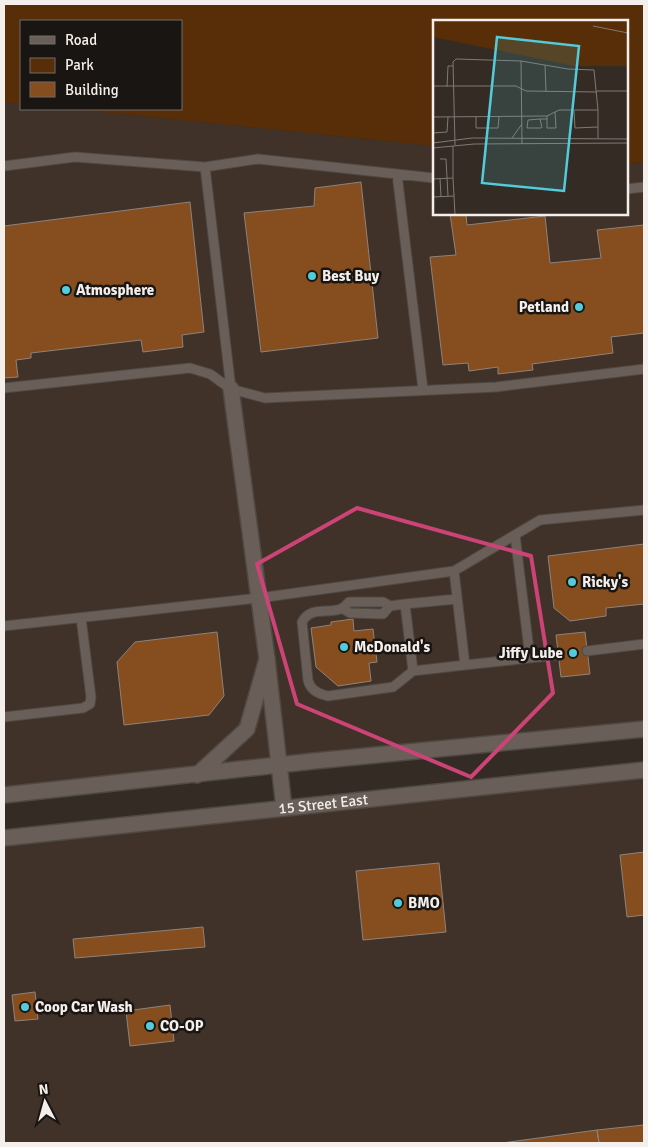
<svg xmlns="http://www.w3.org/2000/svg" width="648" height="1147" viewBox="0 0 648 1147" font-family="Signika,sans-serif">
<rect width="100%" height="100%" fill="#342b25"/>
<path fill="#403228" d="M4,102L21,104V109H73L434,146V214H627V164L644,162V729L4,795Z
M644,778V1143H4V838L284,808Z"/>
<path fill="#582e08" d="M4,4H644V162L627,164V21H434V146L73,109H181V21H21V104L4,102Z"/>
<path fill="#864d1f" stroke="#8e837c" d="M361,182L378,338L261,352L244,213L314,206L315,188Z
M190,202L204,332L182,335L183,347L143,352L141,340L31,353V358L16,360L18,377L4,378V226Z
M450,214H466L467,225L545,216L550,263L601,258L597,230L644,225V333L611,337L613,353L532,364L533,370L498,374V367L469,371L468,363L443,365L430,257L456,255Z
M644,544V604L606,608V616L570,621L554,608L548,556Z
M353,619L354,631L373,629L377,662L369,663L371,681L338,686L316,667L311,628L331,625V622Z
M217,632L224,696L209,715L124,725L117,662L135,642Z
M585,632L590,674L561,677L556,635Z
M644,852V915L627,917L620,855Z
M439,863L446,932L363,940L356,871Z
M203,927L205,947L75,958L73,939Z
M35,992L38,1019L15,1021L12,995Z
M170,1005L174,1041L130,1046L126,1011Z
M644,1125V1143H599L597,1130Z
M597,1130L599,1143H502Z"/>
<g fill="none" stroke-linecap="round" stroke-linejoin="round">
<defs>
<path id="service" d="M4,166L75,157L205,167L231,389
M205,167L258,159L434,178
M397,174L423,390
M627,189L644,187
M4,388L190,368L210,374L231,389L265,398L496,387L644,369
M454,571L465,665L530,658L515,535
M457,599L405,604L413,671L465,665
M405,604L390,606L383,602H349C347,604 345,606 343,608C329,615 311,605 302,622L308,680C310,690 318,694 328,696L393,687L413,671
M342,608L350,613L383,614L390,606
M4,626L259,598L454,571L540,520L644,510
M587,651L644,644
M530,658L558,655
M4,717L83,708L90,704L91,697L81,618"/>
<path id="minor" d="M231,389L267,659L284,808"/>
<g id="secondary">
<path d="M197,775L247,729L267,659"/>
<path d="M4,795L314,761L644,729"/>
<path id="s1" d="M4,838L644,770"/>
</g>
</defs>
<use href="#service" stroke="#4f4943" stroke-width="11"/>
<use href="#minor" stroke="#4f4943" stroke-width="18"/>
<use href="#secondary" stroke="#4f4943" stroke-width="18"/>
<use href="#service" stroke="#695f58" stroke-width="9"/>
<use href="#minor" stroke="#695f58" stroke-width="15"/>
<use href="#secondary" stroke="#695f58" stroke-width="15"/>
</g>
<path fill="none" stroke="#cc4378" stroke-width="4" stroke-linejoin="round" d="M357,508L531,556L553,693L471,777L297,704L257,564Z"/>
<g fill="#52cbda" stroke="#181512" stroke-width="2">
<circle cx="312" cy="276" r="5"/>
<circle cx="66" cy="290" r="5"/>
<circle cx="579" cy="307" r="5"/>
<circle cx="572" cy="582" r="5"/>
<circle cx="344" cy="647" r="5"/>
<circle cx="573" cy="653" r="5"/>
<circle cx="398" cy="903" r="5"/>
<circle cx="25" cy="1007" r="5"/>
<circle cx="150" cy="1026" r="5"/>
</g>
<g text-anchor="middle" stroke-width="5" stroke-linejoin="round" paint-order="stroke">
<g font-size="15" font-weight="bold" fill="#f5efeb" stroke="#181512" text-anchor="start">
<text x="322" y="281">Best Buy</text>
<text x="76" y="295">Atmosphere</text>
<text x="569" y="312" text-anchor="end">Petland</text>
<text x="582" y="587">Ricky's</text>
<text x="354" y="652">McDonald's</text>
<text x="563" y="658" text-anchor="end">Jiffy Lube</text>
<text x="408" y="908">BMO</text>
<text x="35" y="1012">Coop Car Wash</text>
<text x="160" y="1031">CO-OP</text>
</g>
<g font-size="15" fill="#f5efeb" stroke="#181512">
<text dy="5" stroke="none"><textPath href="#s1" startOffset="321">15 Street East</textPath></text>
</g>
</g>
<g transform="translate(433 20)">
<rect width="195" height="195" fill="#342b25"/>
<path d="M0,0H195V46H141L0,17Z" fill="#582e08"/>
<path fill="none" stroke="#817974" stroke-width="1" d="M160,6L195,13M112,45L113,72M0,66H83L93,71L164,72M14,67L15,46H20M164,71H195M165,90V118M141,91L142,108L165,107M114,96V108H123L122,92M0,97L114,96L126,90H165L161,50L135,49L88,41M43,97V108H65L66,97M107,99L95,100L94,108H108M109,108L107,99H114M0,113L14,112L15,97M79,118L89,104M0,123L39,118L195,119M22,125L20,42L23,39L88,41L89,124M0,128L41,124L195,123M7,139H13L15,176M7,158L8,177M0,159L20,158V126M21,176L22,195M0,177L21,176L20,158"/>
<path fill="#52cbda" fill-opacity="0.15" stroke="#52cbda" stroke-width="2.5" d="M64,17L146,26L131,171L49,163Z"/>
<rect width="195" height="195" fill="none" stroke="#f5efeb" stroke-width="2.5"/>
</g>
<rect width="648" height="1147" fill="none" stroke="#f5efeb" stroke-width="10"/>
<rect x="20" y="20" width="162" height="90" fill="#181512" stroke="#706c69"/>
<rect x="30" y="36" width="25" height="8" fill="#695f58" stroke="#706c69"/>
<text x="65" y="45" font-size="15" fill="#f5efeb">Road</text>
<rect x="30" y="58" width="25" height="15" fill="#582e08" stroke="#706c69"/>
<text x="65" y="70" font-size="15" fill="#f5efeb">Park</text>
<rect x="30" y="82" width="25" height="15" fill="#864d1f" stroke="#706c69"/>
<text x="65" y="95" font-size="15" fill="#f5efeb">Building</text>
<g transform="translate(45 1102) rotate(354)" stroke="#181512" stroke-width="4" paint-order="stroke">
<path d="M0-4L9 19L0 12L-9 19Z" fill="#f5efeb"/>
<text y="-8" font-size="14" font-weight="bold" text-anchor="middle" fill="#f5efeb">N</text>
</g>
</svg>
